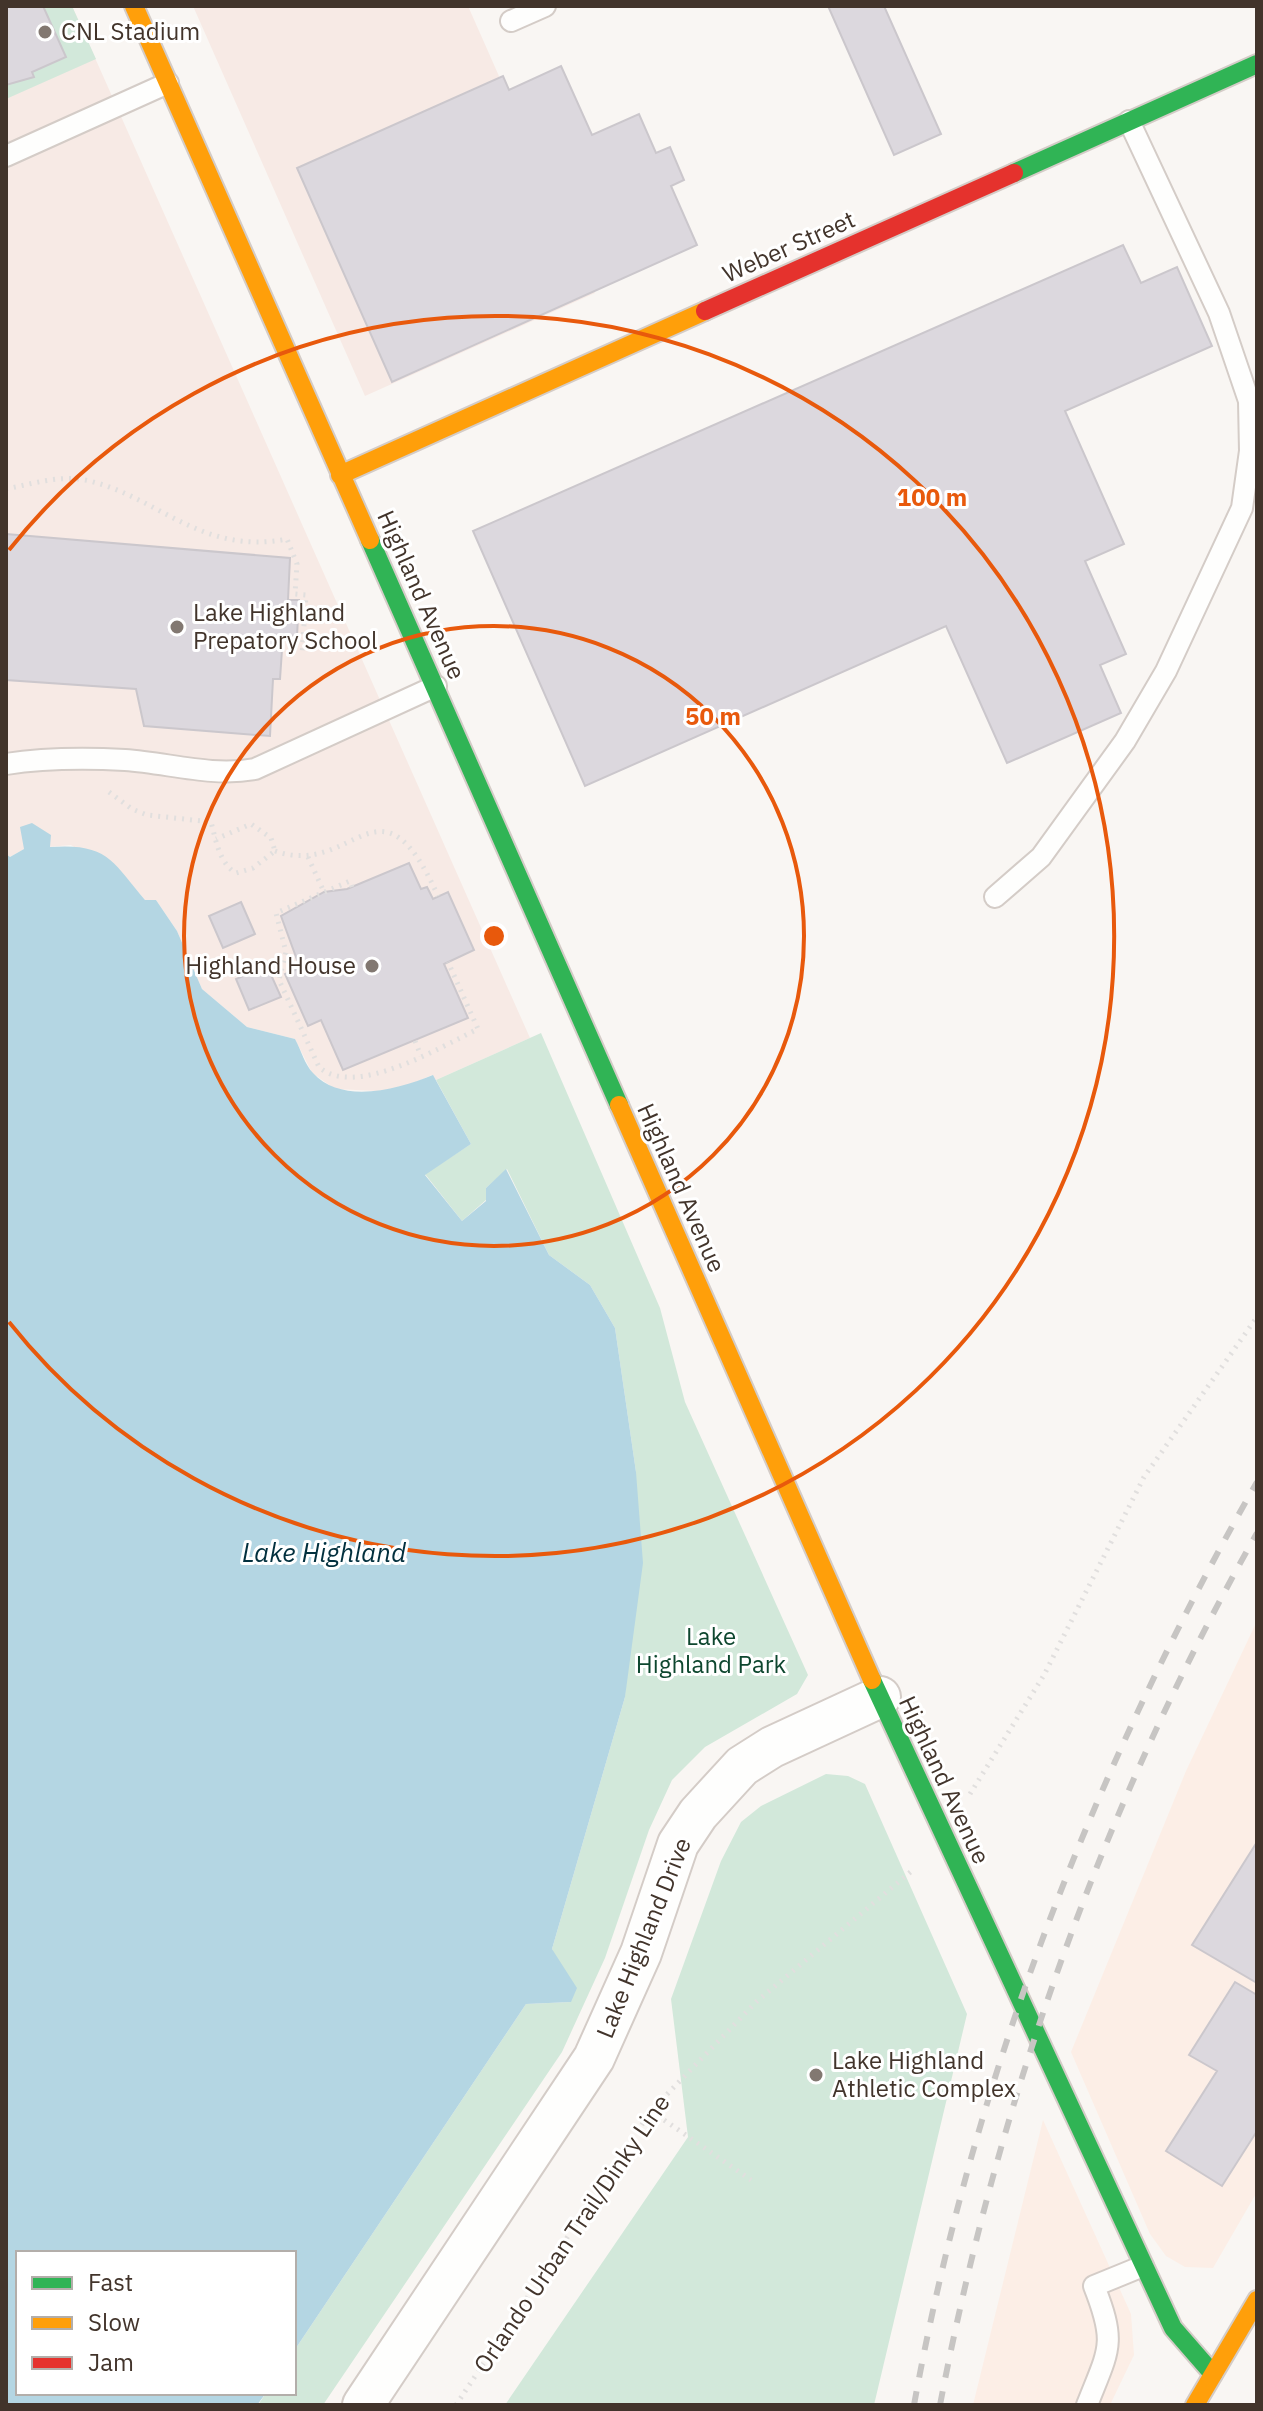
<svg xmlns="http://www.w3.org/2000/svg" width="1263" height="2411" viewBox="0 0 1263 2411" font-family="'IBM Plex Sans',sans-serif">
<rect width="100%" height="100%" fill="#f9f6f3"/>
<path fill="#fceee6" d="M1257,1621V2192L1213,2268L1185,2267L1166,2256L1150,2234L1071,2052L1186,1771Z
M1043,2120L1131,2314L1134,2355L1110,2405H973Z"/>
<path fill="#f7eae5" d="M6,6H72L530,1038L436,1080L432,1075L402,1088L378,1091L335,1089L312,1073L295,1039L247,1027L202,989L177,931L156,900H145L127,879L71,845L24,849L10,857L6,854Z
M193,6H468L595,293L365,396Z"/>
<path fill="#d2e8da" d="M6,6H72L96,59L6,99Z
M541,1033L660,1308L685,1402L808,1675L797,1694L705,1747L672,1780L649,1830L605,1958L562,2052L323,2405H258L266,2393H294V2351L526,2004L571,2002L552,1949L625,1697L636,1472L615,1328L590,1285L549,1255L507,1169L486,1188V1200L462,1221L425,1174L471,1144L436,1080Z
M826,1774L848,1776L865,1784L967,2014L874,2405H505L688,2137L671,1999L721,1861L741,1822L761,1806Z"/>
<path fill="#b4d6e3" d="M32,823L51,835L50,847C108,843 112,861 145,900H156L177,931L202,989L247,1027L295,1039C301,1050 305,1065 313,1073C342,1105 399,1089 433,1075L471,1144L425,1175L462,1221L486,1201V1188L506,1169L549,1255L590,1285L615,1328L636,1472L643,1563L625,1697L552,1949L577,1988L571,2002L526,2004L294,2351V2253H18V2393H266L257,2405H6V854L10,857L24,849L20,827Z"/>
<path fill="#dcd8de" stroke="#cbc7cc" stroke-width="2" d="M43,6L66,57L32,72L34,77L6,85V7Z
M828,6H884L941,134L894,155Z
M561,66L592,135L639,114L656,153L670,147L684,180L671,186L697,245L392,382L297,168L503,76L509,90Z
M1123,245L1141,283L1177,267L1212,346L1065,411L1124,544L1085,561L1126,654L1100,665L1121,713L1007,763L946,626L585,786L473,531Z
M6,534L290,558L288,600H299L297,636L283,635L280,679H273L270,736L144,726L136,689L6,680Z
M409,863L421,889L427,887L433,899L448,892L474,950L444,964L468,1018L343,1070L321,1020L308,1026L285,974L300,968L281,916L324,892L347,889Z
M241,902L255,934L223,948L209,916Z
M267,966L281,997L249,1010L236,979Z
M1257,1842V1983L1192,1945Z
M1235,1982L1257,1995V2131L1222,2186L1166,2151L1217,2071L1189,2055Z"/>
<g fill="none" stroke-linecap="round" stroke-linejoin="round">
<defs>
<path id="lane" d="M511,21L545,6
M6,156L168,83
M6,764C45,758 86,758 125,760C169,763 211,777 255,769L436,686
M995,897L1041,857L1125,741L1166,671L1242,508L1250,451L1249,401L1219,313L1129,121
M1087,2405C1109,2349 1117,2344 1094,2286L1143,2266"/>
<path id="street" d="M363,2405L594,2058L641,1953L678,1844L698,1814L742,1766L772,1747L880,1697"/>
<path id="fast" d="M1014,173L1257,64
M370,540L619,1105
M872,1680L1173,2328L1213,2374"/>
<path id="slow" d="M134,6L370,540
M340,475L705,311
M619,1105L872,1680
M1195,2405L1257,2300"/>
<path id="jam" d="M705,311L1014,173"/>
</defs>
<use href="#lane" stroke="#d4ccc7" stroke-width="24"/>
<use href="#street" stroke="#d4ccc7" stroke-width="44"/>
<use href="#fast" stroke="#d4ccc7" stroke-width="22"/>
<use href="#slow" stroke="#d4ccc7" stroke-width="22"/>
<use href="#jam" stroke="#d4ccc7" stroke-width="22"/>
<path stroke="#e1dfde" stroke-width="5" stroke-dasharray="2 6" stroke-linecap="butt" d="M6,489C32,484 58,475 85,480C157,495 200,556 287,539L297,564L295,594L306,595L302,655
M109,792L132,809L147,815L211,822C216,840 219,863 236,873L253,868L275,851L271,838L251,824L216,839
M275,851C355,879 379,765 438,896
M308,857L324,892
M352,887L350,881L276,913L286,952L279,980L319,1067C355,1099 440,1047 478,1029L448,962
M415,1041L421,1056
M970,1794L1044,1675L1144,1477L1257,1317
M651,2111L751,2180
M456,2405L651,2111L756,2002L914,1869"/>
<use href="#lane" stroke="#fefefd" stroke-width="20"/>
<use href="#street" stroke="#fefefd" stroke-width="40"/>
<use href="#fast" stroke="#30b455" stroke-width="18"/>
<use href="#slow" stroke="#ff9f0a" stroke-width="18"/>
<use href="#jam" stroke="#e5322d" stroke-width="18"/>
<path stroke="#c7c5c3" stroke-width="6" stroke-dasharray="14 14" stroke-linecap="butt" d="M914,2405C973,2080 1093,1769 1257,1482
M940,2405C998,2101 1104,1803 1257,1533"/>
</g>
<g fill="none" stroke="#e8590c" stroke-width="4">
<circle cx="494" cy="936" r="310"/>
<path d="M9 550A620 620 0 1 1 9 1322"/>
</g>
<g fill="#827871" stroke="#fff" stroke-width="3">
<circle cx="45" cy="32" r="8"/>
<circle cx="177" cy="627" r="8"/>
<circle cx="372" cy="966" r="8"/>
<circle cx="816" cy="2075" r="8"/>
</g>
<g text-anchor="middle" stroke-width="6" stroke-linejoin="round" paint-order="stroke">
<g font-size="24" fill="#42342b" stroke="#fff" text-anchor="start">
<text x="61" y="40">CNL Stadium</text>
<text x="193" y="621">Lake Highland<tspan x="193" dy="28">Prepatory School</tspan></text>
<text x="356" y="974" text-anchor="end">Highland House</text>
<text x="832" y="2069">Lake Highland<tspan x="832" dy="28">Athletic Complex</tspan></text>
</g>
<g font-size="24" fill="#42342b" stroke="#fff">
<text transform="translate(789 247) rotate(-24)" y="8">Weber Street</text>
<text transform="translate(421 595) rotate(66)" y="8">Highland Avenue</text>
<text transform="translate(681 1188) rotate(66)" y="8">Highland Avenue</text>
<text transform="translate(944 1780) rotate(65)" y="8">Highland Avenue</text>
<text transform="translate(644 1938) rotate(-68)" y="8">Lake Highland Drive</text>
<text transform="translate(572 2234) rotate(-56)" y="8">Orlando Urban Trail/Dinky Line</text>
</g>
<g font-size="24" fill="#0e472f" stroke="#fff">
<text x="711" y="1645">Lake<tspan x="711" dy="28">Highland Park</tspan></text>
</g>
<g font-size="26" font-style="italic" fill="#02303e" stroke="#fff">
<text x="324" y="1562">Lake Highland</text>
</g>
</g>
<circle cx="494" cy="936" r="12" fill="#e8590c" stroke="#fff" stroke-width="4"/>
<g font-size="24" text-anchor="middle" font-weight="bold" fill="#e8590c" stroke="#fff" stroke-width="6" stroke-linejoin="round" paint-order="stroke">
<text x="932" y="506">100 m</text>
<text x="713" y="725">50 m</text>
</g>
<rect width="1263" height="2411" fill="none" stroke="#42342b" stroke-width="16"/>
<rect x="16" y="2251" width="280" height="144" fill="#ffffff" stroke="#b3aeaa" stroke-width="2"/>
<rect x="32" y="2277" width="40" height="12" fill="#30b455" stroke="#b3aeaa" stroke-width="2"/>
<text x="88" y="2291" font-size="24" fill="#42342b">Fast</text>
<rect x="32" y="2317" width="40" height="12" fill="#ff9f0a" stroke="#b3aeaa" stroke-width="2"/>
<text x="88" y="2331" font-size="24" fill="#42342b">Slow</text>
<rect x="32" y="2357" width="40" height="12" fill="#e5322d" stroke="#b3aeaa" stroke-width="2"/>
<text x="88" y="2371" font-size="24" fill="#42342b">Jam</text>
</svg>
